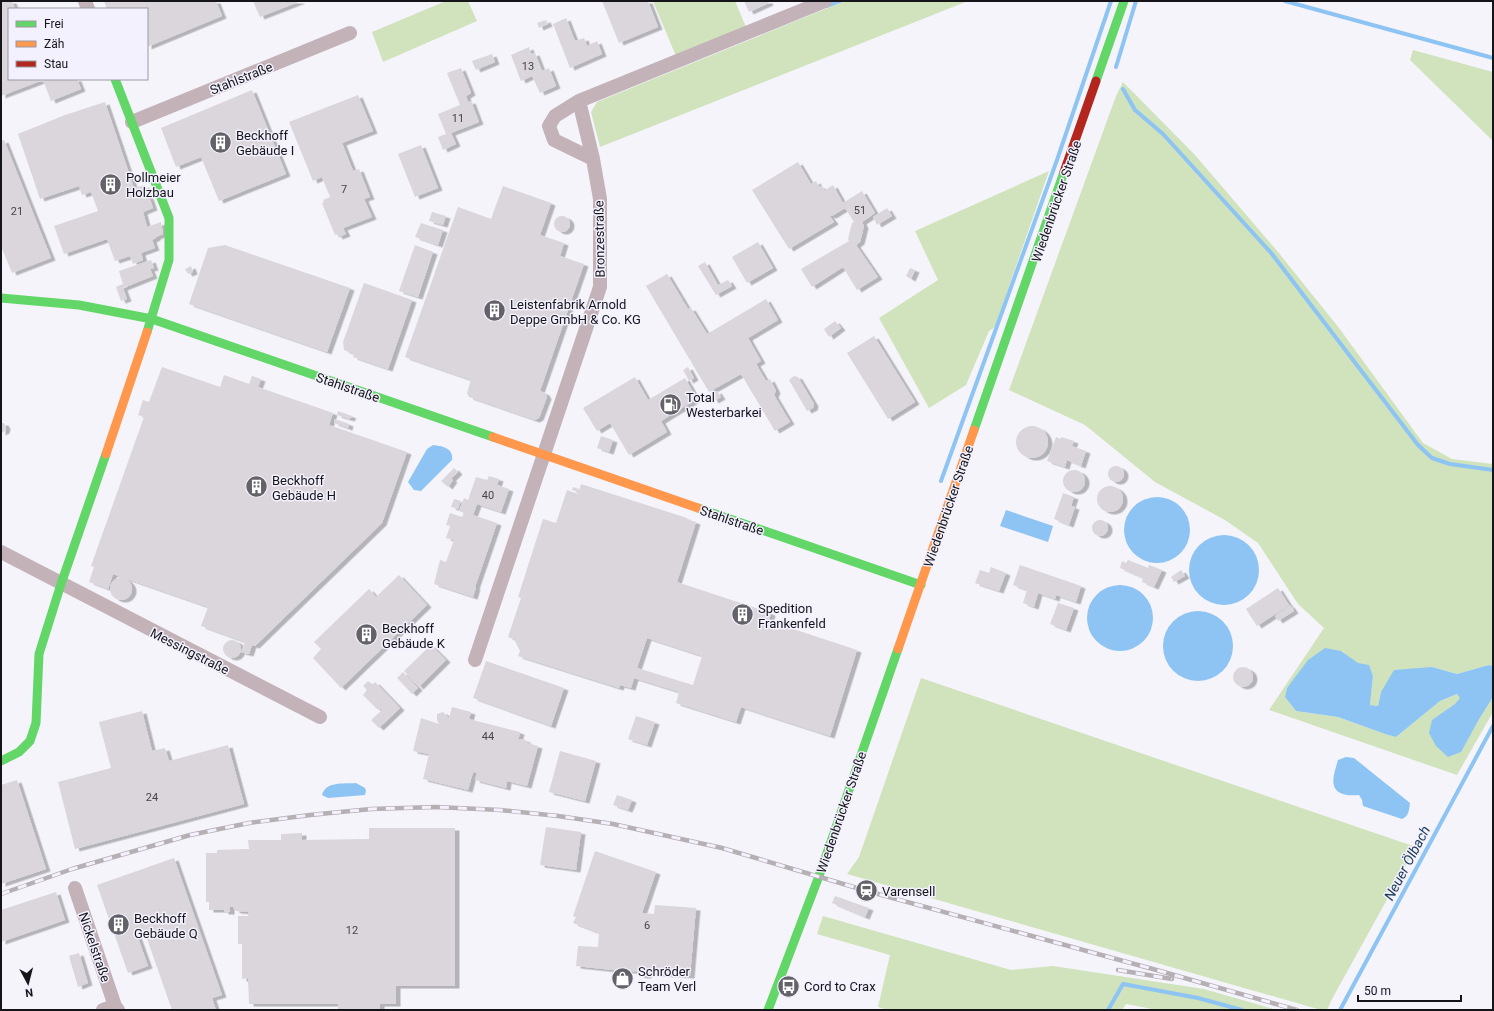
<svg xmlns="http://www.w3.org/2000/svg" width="1494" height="1011" viewBox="0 0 1494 1011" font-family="Roboto,sans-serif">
<defs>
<filter id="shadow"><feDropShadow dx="4.5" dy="2.5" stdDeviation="0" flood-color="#0004"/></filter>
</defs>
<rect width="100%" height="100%" fill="#f5f4fb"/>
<path fill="#d0e3bc" d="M446,1H468L477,21L383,62L372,32Z
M653,1H735L746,27L676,56Z
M845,1H968L600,147L591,112L597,102Z
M1413,50L1493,72V141L1410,60Z
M1123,82L1195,155L1278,252L1339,328L1423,443L1452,459L1493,464V666L1489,665L1457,674L1432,667L1381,692L1378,706L1370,705L1373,676L1369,666L1358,664L1341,651L1287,688L1285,697L1296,711L1338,717L1388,735L1396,737L1440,701L1457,694L1461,698L1455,704L1478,721L1493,697V712L1457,775L1269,710L1324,628L1298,604L1258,543L1225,520L1155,482L1085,425L1009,390L1116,96Z
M1049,171L995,327L989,331L966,385L929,408L879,318L938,280L915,231Z
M921,678L1416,847L1332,999L1327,1010H1321L847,874L859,857Z
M823,916L1011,970L1053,966L1204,989L1277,1010H1157L1126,1004L1122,1010H888L878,1007L890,955L817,934Z"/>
<path fill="#8dc4f3" d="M433,445C442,446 454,448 452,460L421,491L414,490L408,482L427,449Z
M1124 530a33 33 0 1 1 66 0a33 33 0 1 1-66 0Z
M1006,510L1053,526L1048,542L1000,526Z
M1189 570a35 35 0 1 1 70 0a35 35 0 1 1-70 0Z
M1087 618a33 33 0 1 1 66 0a33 33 0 1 1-66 0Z
M1163 646a35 35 0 1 1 70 0a35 35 0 1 1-70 0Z
M1325,648L1341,651L1358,663L1369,665L1373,676L1370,705L1378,706L1381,692L1394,670L1432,667L1457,674L1489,665L1493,666V697L1478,721L1461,752L1448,757L1436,746L1429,733L1432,720L1455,704L1460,698L1457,694L1440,701L1396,737L1388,735L1338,717L1296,711L1285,697L1287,688L1308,660Z
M1346,757L1354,758L1410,803C1409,810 1409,816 1402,819L1363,806L1362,800L1359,795C1354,795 1348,796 1343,794C1327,789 1335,771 1338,760Z
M356,783L365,788L366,791L365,795L328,798L322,795C326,781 343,784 356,783Z"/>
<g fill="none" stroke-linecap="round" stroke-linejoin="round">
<path stroke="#8dc4f3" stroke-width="4" d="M1285,1L1493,58
M827,6L840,1
M1116,67L1136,1
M1123,89L1135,110L1163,134L1272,254L1418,445L1432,458L1450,464L1493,470
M941,481L1057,160L1111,1
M1108,1010L1123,984L1198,998L1242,1010
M1340,1010L1493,726"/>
</g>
<path fill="#dad6db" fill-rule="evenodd" filter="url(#shadow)" d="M1,1H12L15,9H9V79H77L81,89L51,101L43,80L1,96Z
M104,1H216L222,16L147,47V9H107Z
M253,1H301L260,17Z
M602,1H648L658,27L619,43Z
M744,1H768L769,3L749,12Z
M566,18L575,41L584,38L587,46L597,41L602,54L570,68L553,24Z
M546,20L548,24L539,28L537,23Z
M529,47L531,54L535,53L542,71L549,68L556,86L540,93L532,76L521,81L511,55Z
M492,54L495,62L476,70L472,61Z
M461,68L471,93L466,96L468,102L471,101L479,122L451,133L456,144L443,150L438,137L446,134L438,114L460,105L447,73Z
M252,90L286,174L219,201L201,157L176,167L161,128Z
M358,95L373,131L342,143L353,171L359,169L370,197L364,199L372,217L343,228L346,234L338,237L337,234L335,235L322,203L324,202L323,200L330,197L322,177L313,181L289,122Z
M105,102L134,188L145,185L153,208L143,212L147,227L161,222L163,234L156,237V238L152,240L155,248L141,253L143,260L133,264L130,256L115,261L107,239L64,254L54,226L98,211L91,192L82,195L79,186L40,199L18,134L65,115Z
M4,140L51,258L12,273L1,246V141Z
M421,145L438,188L415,197L398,154Z
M798,162L811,184L816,181L819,187L821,186L824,191L833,185L843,203L862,191L875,213L862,222L864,226L860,242L856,245L878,277L857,290L843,267L812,287L801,269L849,241L848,239L852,223L854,222L845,208L832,216L829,215L834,222L789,249L752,190Z
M503,186L551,203L540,235L564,243L560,256L584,264L540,391L545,393L547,397L539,418L535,420L469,397L467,393L471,380L405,357L458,207L491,219Z
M887,208L892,216L877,225L873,217Z
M432,212L446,216L443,225L429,221Z
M554 224a8 8 0 1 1 16 0a8 8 0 1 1-16 0Z
M421,223L443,230L438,245L415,237Z
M758,242L773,268L747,283L732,257Z
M225,245L350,288L327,352L189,304L208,248Z
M415,245L433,252L418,297L399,291Z
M151,260L154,268L150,269L153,276L123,288L127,299L121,301L116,287L123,284L119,271Z
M705,262L718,285L728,280L732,286L716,295L698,266Z
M191,266L193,272L188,274L185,269Z
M910,268L915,270L911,279L906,276Z
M667,274L688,309L691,308L707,334L766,299L778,320L748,338L761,361L756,364L766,381L770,379L776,391L774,395L790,422L775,431L741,374L709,392L646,286Z
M364,283L412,300L388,369L353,357L354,354L344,350L343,342Z
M835,321L841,328L829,337L824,329Z
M874,336L915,402L888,419L847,353Z
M162,367L220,387L224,375L249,384L252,376L261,379L258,387L333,413L329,425L407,452L382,523L255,646L252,645L249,654L241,652L245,642L201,626L208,607L113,574L108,589L89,582L94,567L91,566L144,417L138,415L143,400L149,402Z
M688,367L694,378L689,381L683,370Z
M794,376L798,377L814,404L813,408L807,411L789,380Z
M635,377L648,400L685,378L697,399L661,421L667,432L629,455L610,423L597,431L583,408Z
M717,391L721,397L714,401L711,395Z
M338,411L352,416L350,419L337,415Z
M335,419L349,424L348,428L334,423Z
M1,423H4L6,427L5,431L1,433Z
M1016 442a16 16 0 1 1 32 0a16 16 0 1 1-32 0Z
M601,436L613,440L609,452L597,448Z
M1056,437L1061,439V437L1074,441L1072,446L1086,451L1081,466L1067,460L1065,467L1047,461Z
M1108 474a8 8 0 1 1 16 0a8 8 0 1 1-16 0Z
M454,468L458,472L451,479L453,480L448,487L441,481Z
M1063 481a11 11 0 1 1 22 0a11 11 0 1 1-22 0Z
M489,476L499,479L497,485L509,489L501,512L477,504L473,515L497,523L475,587H476L473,597L434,584L440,560L446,562L454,540L446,538L450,526L446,525L450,513L462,517L464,513L459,511L464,498L468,500L476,477L487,480Z
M581,484L687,518L686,519L696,522L677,582L771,613L769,621L857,650L830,736L741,707L736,722L676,703L679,692L634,678L631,688L620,685L619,688L518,656L520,651L514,639L508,637L521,598L518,597L543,519L556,523L567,490L578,494ZM647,638L702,656L693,685L637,668Z
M1097 499a13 13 0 1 1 26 0a13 13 0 1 1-26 0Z
M573,487L579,489L578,492L572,490Z
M1063,493L1074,497L1071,506L1075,507L1069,525L1054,519Z
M454,499L461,501L458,509L451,507Z
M1092 528a8 8 0 1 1 16 0a8 8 0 1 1-16 0Z
M1128,560L1148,568L1149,565L1162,570L1154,587L1142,582L1143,578L1120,568L1122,561L1126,563Z
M1020,565L1081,586L1076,602L1056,595L1055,599L1038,593L1034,607L1023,603L1027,590L1013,585Z
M991,567L1006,573L999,591L975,583L980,570L989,573Z
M1181,570L1185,576L1174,582L1171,577Z
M399,575L427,605L341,688L313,658L321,649L314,642L369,589L376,597Z
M110 589a11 11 0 1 1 22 0a11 11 0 1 1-22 0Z
M1278,588L1289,605L1257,626L1246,609Z
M1058,603L1074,608L1066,630L1050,624Z
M1290,605L1294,611L1278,621L1275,616Z
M223 649a9 9 0 1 1 18 0a9 9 0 1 1-18 0Z
M431,645L446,660L419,687L404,671Z
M486,661L564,688L551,726L473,698Z
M1233 677a10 10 0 1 1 20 0a10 10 0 1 1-20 0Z
M403,672L418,688L412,694L397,678Z
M368,681L373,685L375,682L400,708L379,728L371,720L382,710L380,708L378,710L363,695L367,690L363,686Z
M452,707L471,712L469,719L520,732L518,741L520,739L526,740L527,743L538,746L527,786L507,781L506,788L475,780L477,773L473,772L468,790L423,779L429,754L413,751L421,718L439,724L437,720V714L443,712L449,718Z
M142,711L152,751L165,748L169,761L228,745L244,804L75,849L58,782L111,768L99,722Z
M636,716L655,722L647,745L628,739Z
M560,751L596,761L585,801L549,792Z
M17,780L46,869L1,884V785Z
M617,795L632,800L628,810L613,805Z
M546,827L581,832L576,870L540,865Z
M369,828H455V986H396V1004H380V1010H338V1004H249L248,978L242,979V944H238V916H248L249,912L236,911L233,907H230V912H224V910H209V902H206V853H217V850L249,849L248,840H281V834L302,833V840L369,839Z
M595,851L656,872L642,913L654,914L655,905L696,908L690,976L647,973V976H643L639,975L640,972L622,970V971L576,966L578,946L598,947L599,933L573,923L576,917L573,916Z
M174,858L222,995L212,998L216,1010H172L145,933L137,935L148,966L128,973L97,885Z
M56,892L65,920L1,942V910Z
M835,896L869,908L865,917L832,903Z
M79,953L88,983L78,987L69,956Z"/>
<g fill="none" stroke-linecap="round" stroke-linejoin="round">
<path stroke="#c3b3b9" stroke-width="14" d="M85,1L88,9
M132,122L350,33
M593,159L554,140L549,126L555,116L579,101L825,1
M1,552L320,717
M475,660L600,287V199L593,159L579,101
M75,888L115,1006L118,1010
M103,1010L115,1006"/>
<path stroke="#63d668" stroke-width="9" d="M115,79L169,218V260L147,332
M1096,81L1124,1
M1,298L79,305L152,319L493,437
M974,430L1064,172
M698,508L921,585
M1,761L19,752L30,741L36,723L39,654L61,584L106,454
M768,1010L819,876L898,649"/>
<path stroke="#ff974d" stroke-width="9" d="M493,437L698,508
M106,454L147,332
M898,649L974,430"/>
<path stroke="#b3261e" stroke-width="9" d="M1064,172L1096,81"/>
<defs>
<path id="rail" d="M1,894L72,869L190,835L249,823L310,815L371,809L436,807L500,810L558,816L613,824L722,848L867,891L1160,971L1297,1010
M1118,970L1172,979"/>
</defs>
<use href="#rail" stroke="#b6afb4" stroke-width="4.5"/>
<use href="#rail" stroke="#f3f1fe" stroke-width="3" stroke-dasharray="9" stroke-linecap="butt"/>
</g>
<defs>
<symbol id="building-disc" viewBox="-11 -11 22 22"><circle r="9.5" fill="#636268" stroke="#f3f1fe"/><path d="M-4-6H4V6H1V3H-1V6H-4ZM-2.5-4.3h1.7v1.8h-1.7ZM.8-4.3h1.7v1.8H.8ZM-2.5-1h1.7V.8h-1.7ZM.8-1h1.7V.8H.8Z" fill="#fff"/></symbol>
<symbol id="fuel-disc" viewBox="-11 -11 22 22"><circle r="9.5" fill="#636268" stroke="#f3f1fe"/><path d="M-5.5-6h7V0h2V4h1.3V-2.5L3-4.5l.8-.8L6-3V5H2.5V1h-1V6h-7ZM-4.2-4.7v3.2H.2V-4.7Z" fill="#fff"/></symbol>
<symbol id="station-disc" viewBox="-11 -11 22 22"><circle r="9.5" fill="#636268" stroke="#f3f1fe"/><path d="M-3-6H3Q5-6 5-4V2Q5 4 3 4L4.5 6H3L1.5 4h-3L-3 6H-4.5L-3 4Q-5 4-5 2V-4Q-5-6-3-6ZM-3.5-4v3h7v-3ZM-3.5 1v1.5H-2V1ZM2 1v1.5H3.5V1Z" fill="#fff"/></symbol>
<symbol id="shop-disc" viewBox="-11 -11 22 22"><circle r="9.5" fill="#636268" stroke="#f3f1fe"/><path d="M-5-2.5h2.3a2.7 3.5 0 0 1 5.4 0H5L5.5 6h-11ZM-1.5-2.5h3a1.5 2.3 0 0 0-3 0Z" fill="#fff"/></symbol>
<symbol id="bus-disc" viewBox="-11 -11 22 22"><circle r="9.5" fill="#636268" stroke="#f3f1fe"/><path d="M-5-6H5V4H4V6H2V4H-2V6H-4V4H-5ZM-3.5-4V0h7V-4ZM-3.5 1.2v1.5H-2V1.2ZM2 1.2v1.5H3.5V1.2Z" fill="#fff"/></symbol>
</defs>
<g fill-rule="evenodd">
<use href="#building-disc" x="208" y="130" width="25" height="25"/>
<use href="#building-disc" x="98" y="172" width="25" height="25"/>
<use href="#building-disc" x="482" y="298" width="25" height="25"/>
<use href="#fuel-disc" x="658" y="392" width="25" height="25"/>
<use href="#building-disc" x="244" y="474" width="25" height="25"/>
<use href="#building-disc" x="730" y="602" width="25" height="25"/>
<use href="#building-disc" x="354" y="622" width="25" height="25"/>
<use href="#station-disc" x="854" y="878" width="25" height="25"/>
<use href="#building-disc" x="106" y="912" width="25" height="25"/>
<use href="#shop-disc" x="610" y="966" width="25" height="25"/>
<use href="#bus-disc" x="776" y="974" width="25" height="25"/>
</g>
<g text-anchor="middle" stroke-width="3" stroke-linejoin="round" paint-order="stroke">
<g font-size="11" fill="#46444a">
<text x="528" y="70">13</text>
<text x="458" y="122">11</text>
<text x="344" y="193">7</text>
<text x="860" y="214">51</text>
<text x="17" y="215">21</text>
<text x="488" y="499">40</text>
<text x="488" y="740">44</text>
<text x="152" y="801">24</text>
<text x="647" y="929">6</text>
<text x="352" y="934">12</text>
</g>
<g font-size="13" fill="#151419" stroke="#f3f1fe">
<text transform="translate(241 78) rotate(-22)" y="5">Stahlstraße</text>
<text transform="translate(1056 201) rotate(-71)" y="5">Wiedenbrücker Straße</text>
<text transform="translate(599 239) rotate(-91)" y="5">Bronzestraße</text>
<text transform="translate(348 387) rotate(19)" y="5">Stahlstraße</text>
<text transform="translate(948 506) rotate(-71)" y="5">Wiedenbrücker Straße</text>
<text transform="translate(732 520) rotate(19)" y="5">Stahlstraße</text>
<text transform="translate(190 651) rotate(27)" y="5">Messingstraße</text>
<text transform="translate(841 812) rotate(-71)" y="5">Wiedenbrücker Straße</text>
<text transform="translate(95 947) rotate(71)" y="5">Nickelstraße</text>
</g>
<g font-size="13" fill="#151419" stroke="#f3f1fe" text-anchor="start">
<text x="236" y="140">Beckhoff<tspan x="236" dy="15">Gebäude I</tspan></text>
<text x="126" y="182">Pollmeier<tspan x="126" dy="15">Holzbau</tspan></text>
<text x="510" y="309">Leistenfabrik Arnold<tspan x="510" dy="15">Deppe GmbH &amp; Co. KG</tspan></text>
<text x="686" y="402">Total<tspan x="686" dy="15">Westerbarkei</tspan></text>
<text x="272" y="485">Beckhoff<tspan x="272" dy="15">Gebäude H</tspan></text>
<text x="758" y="613">Spedition<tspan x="758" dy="15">Frankenfeld</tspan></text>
<text x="382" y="633">Beckhoff<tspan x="382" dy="15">Gebäude K</tspan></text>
<text x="882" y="896">Varensell</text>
<text x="134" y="923">Beckhoff<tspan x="134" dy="15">Gebäude Q</tspan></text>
<text x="638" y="976">Schröder<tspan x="638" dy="15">Team Verl</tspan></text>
<text x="804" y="991">Cord to Crax</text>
</g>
<g font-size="14" font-style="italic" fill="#193954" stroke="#f3f1fe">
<text transform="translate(1407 863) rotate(-62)" y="5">Neuer Ölbach</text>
</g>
</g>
<rect width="1494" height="1011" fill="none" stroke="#151419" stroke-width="4"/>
<rect x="8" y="8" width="140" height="72" fill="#f3f1fe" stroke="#9a99a2"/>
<rect x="16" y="21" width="20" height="6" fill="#63d668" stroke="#9a99a2"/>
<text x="44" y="28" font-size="12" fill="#151419">Frei</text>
<rect x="16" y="41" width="20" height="6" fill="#ff974d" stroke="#9a99a2"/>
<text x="44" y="48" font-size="12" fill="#151419">Zäh</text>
<rect x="16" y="61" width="20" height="6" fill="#b3261e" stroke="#9a99a2"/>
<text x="44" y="68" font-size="12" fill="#151419">Stau</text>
<g transform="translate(28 983) rotate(173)" stroke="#f3f1fe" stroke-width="3" paint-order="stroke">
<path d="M0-3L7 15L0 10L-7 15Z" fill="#151419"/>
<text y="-6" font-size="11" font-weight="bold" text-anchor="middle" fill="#151419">N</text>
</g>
<path d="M1358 995v6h103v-6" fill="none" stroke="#151419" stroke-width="2"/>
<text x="1364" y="995" font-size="12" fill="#151419" stroke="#f3f1fe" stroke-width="3" paint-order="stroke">50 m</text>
</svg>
